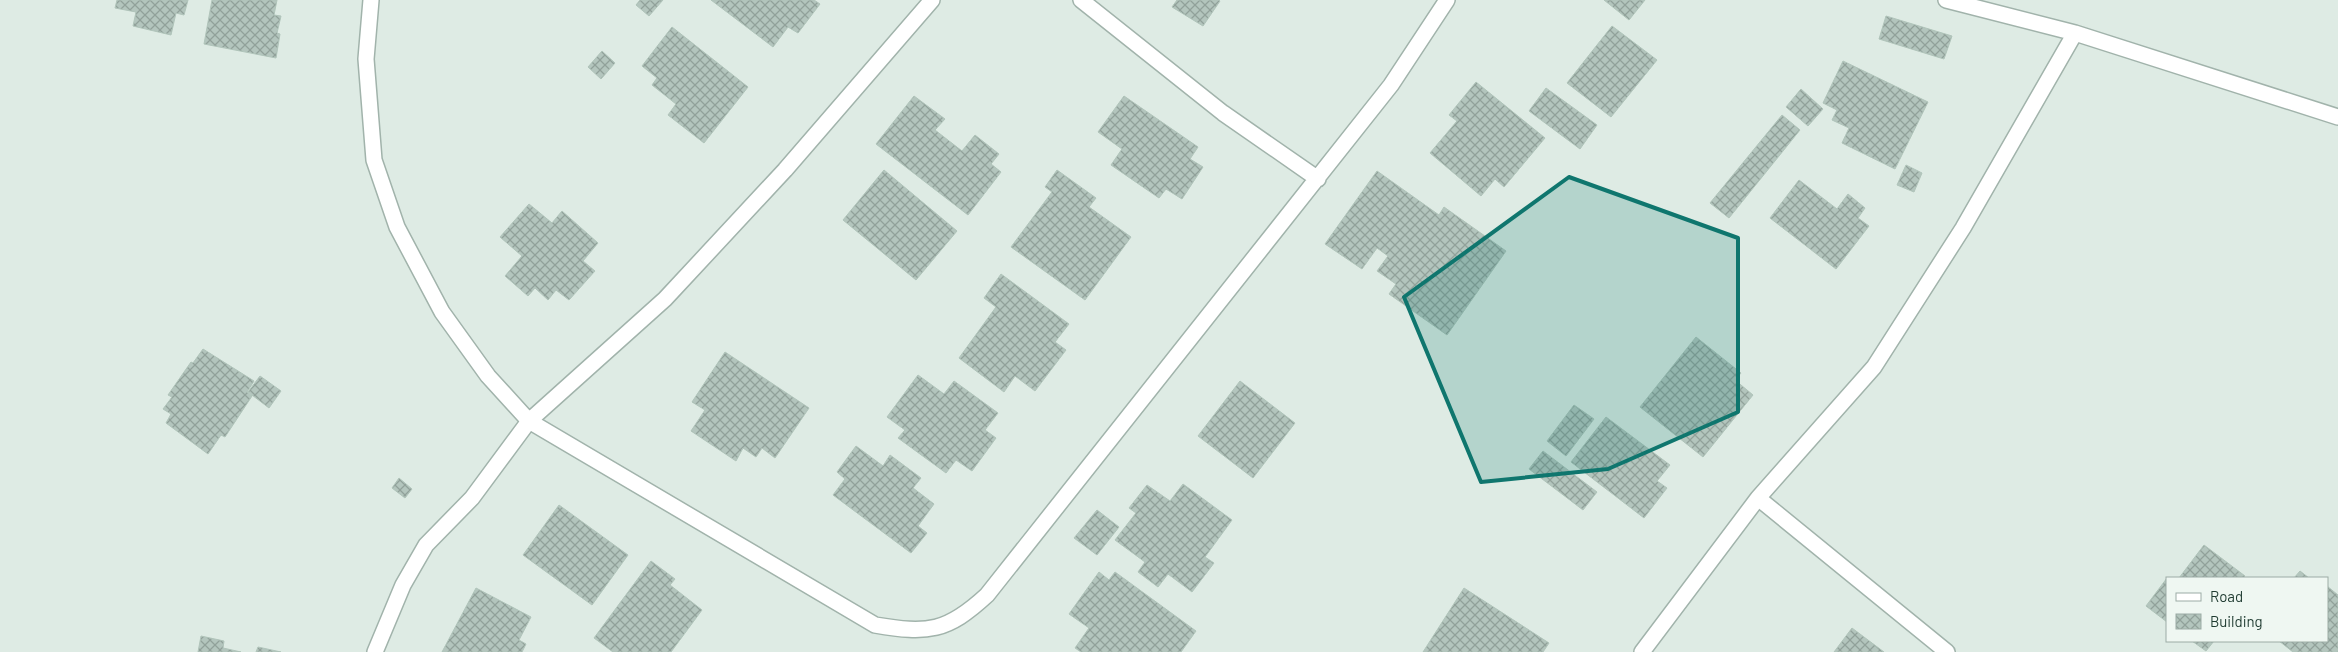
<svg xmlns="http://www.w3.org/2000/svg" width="2338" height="652" viewBox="0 0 2338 652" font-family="Barlow,sans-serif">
<defs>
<pattern id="building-cross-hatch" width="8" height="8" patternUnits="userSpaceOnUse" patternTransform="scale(1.25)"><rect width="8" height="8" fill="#b3c5bd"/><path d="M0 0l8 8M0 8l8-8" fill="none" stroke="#91a19a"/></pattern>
</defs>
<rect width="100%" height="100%" fill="#deebe4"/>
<path fill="url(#building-cross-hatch)" stroke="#b0c4ba" d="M117,0H188L184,15L176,13L171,35L133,26L136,12L115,8Z
M212,0H277L274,15L281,16L277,33L280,34L276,58L204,44Z
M640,0H663L649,16L636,5Z
M711,0H814L820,4L798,33L788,27L773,47Z
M1177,0H1219L1220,1L1203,26L1172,7Z
M1604,0H1645L1629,20Z
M1886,16L1952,36L1944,59L1879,39Z
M1612,26L1657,60L1611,117L1567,83Z
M672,27L748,87L704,143L668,115L676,104L652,85L657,78L642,66Z
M602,51L615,63L601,79L588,67Z
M1843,61L1928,102L1895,169L1842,143L1849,128L1832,120L1837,110L1823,103Z
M1476,82L1545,138L1504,187L1495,179L1481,196L1430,153L1457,121L1449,115Z
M1546,88L1597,125L1580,149L1529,111Z
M1801,89L1823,109L1808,126L1786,107Z
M914,96L945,119L935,130L962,151L975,135L999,154L991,164L1001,172L968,215L876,144Z
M1124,96L1198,147L1190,159L1203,167L1182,199L1166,189L1159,198L1111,165L1122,149L1098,132Z
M1782,115L1800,130L1729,218L1710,203Z
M1906,165L1922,173L1914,192L1897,185Z
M884,170L957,231L916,280L843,220Z
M1057,170L1096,198L1089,207L1131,237L1085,300L1011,247L1052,192L1045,187Z
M1377,171L1439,215L1444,207L1506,251L1447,335L1389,294L1396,284L1377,271L1388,256L1377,248L1362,269L1325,244Z
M1799,180L1837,209L1848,194L1865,208L1858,218L1869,226L1836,269L1770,218Z
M529,204L552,223L562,211L598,243L583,261L595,271L569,300L556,290L548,300L535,288L528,296L505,276L522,256L500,237Z
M1001,274L1069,324L1055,342L1066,350L1035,391L1015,376L1004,392L959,358L996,307L984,298Z
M1696,337L1741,373L1735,380L1753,395L1703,457L1640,407Z
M203,349L254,381L247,392L252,396L225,437L221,435L208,454L166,423L171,414L163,409L172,397L168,395L191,362L193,363Z
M725,352L809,408L775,458L762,448L756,457L743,448L736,461L691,431L705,410L692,402Z
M918,375L944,394L954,381L998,413L985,430L996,438L972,471L956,460L946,473L898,438L905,430L887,417Z
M260,376L281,391L269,408L248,392Z
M1240,381L1295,423L1253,478L1198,436Z
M1574,405L1594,419L1566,456L1547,441Z
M1606,417L1670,465L1657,481L1667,488L1644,518L1571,462Z
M856,446L883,466L890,455L921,478L913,488L934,504L918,526L927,533L911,553L833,495L845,479L837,472Z
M1543,451L1597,492L1583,510L1529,469Z
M399,478L412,489L405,498L392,488Z
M1183,484L1232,520L1205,557L1214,563L1192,592L1168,574L1158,587L1138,572L1145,562L1115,540L1136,513L1129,508L1147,485L1170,501Z
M559,505L628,555L592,605L523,555Z
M1097,510L1119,527L1097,555L1074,538Z
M2204,545L2245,576L2243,578H2179Z
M651,561L675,579L670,585L702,610L671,652H613L594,638Z
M2300,571L2309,578H2294Z
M1099,572L1109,580L1115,572L1196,631L1181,652H1081L1075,648L1089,628L1069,614Z
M2167,578V622L2146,606Z
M2327,586L2338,595V652H2293L2279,641H2327Z
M476,588L531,617L519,640L526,644L522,652H442Z
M1464,588L1549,643L1543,652H1423Z
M1852,628L1884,652H1834Z
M201,636L224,641L223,648L241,652H198Z
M2192,641H2214L2206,651Z
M258,647L281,652H256Z"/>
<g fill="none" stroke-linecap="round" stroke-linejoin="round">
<defs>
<path id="minor" d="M371,0L366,59L374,160L397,227L442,312L488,376L529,421L875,625C928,634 947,632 987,595L1391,85L1447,0
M1081,0L1223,113L1318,179
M1946,0L2075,33L2338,117
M1758,498L1947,652
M375,652L403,585L426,545L472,498L529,421L665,299L785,170L932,0
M1642,652L1758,498L1874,367L1963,228L2075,33"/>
</defs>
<use href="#minor" stroke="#a1b3ab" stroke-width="18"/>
<use href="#minor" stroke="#fff" stroke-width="15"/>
</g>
<path fill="#0f766e" fill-opacity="0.2" stroke="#0f766e" stroke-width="4" stroke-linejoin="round" d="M1569,177L1738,238V412L1608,469L1481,482L1404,297Z"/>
<rect x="2166" y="577" width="162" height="65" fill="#eff7f2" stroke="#9caca5"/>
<rect x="2176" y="593" width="25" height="8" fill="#ffffff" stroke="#9caca5"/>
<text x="2210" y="602" font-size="15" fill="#1f3b31">Road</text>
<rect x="2176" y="614" width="25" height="15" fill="url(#building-cross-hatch)" stroke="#9caca5"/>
<text x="2210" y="627" font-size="15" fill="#1f3b31">Building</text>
</svg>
